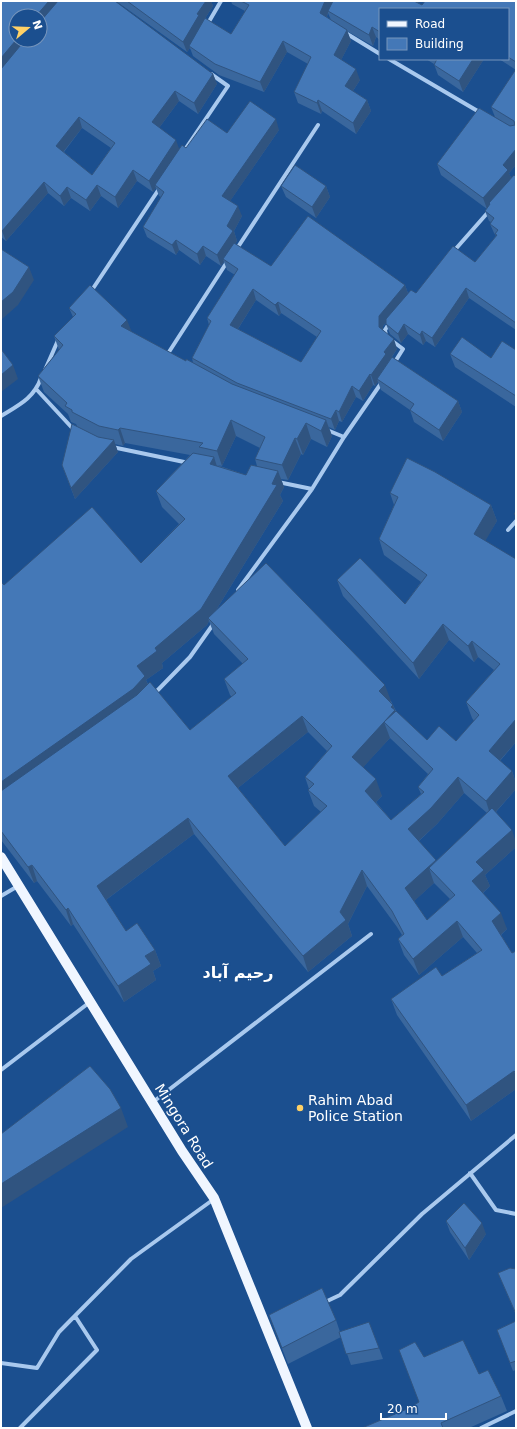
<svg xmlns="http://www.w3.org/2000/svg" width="517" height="1429" viewBox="0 0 517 1429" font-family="'DejaVu Sans','Noto Naskh Arabic',sans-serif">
<rect width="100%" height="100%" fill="#1b4f8f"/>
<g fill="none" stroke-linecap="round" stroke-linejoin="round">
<path stroke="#a9c9ee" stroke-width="4" d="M207,25L221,1
M344,32L380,54
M389,59L481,113
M184,151L228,86L211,74
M236,250L318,125
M453,252L490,210
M90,293L159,189
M386,336L385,330L390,322
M391,340L403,349L393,365
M167,355L227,262
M45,370L59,338
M37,390L75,431
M1,416C19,405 34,398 41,378
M327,430L344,437
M112,447L189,463
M278,482L312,489
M508,530L516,521
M238,590L312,489L344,437L382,382
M154,694L190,657L214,623
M1,896L18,886
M1,1070L90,1002
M153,1102L371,934
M470,1173L496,1210L516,1214
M323,1303L340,1295L422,1214L516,1135
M1,1363L37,1368L59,1332L131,1259L214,1199
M20,1428L97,1350L75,1316
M481,1428L516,1411"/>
<path stroke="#f0f6ff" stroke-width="10" d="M1,857L182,1151L214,1198L307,1428"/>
</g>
<path fill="#3a679d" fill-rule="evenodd" d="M1,1L213,74L217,84L198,114L179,101L159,128L179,149L186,148L227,133L279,130L230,201L242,216L234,231L237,241L235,244L271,266L405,285L408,293H416L475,262L496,236L494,233L490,224L491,222L489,221L485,211L489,206L487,209L441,175L437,164L495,117L491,107L516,70L499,59H508V9H380V40L376,37L373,46L347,31L351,41L341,60L360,80L353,91L367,100L371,111L356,134L322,111L321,114L298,103L294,92L308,64L287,52L264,92L219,75L193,56L190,48L187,52L116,1H211L213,6L202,23L231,34L245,11L232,4L231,1H419L418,3L422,5L516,1V165L509,173L511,178L516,177V330L469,298L435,347L426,341L423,345L408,334L401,343L390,334L386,324V323L383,326V330L397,349L392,357L458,401L462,412L443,441L414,422L410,410L381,390L378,382L375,386L373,385L363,401L356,397L342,422L339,421L335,430L329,427L332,436L327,447L311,439L303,455L301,454L288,480L281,479L284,487L280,495L283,501L215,612L391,701L396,711L427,740L456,741L474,721L472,718L466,702L494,670L478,657L474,662L449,640L419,679L343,596L337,580L405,604L421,582L384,555L379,539L394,505L390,493L491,505L497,521L485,540L516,742L500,761L512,771L516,783V789L496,812L516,842V847L485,875L490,886L483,893L507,929L501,935L512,953L516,951V1089L471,1121L397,1015L391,999L442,976L477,953L463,937L419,975L404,955L398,939L402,935L397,927L367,886L348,924L352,936L308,972L194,834L106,900L126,931L155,950L161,966L153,971L156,980L124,1002L73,924L71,926L37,881L34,883L1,840V582L4,585L141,563L179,524L162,507L156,491L190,455L125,443L123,446L115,444L118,452L75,499L62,465L77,426L76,424L71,422L68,414L44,392L38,376L59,350L54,336L73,317L69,308L131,332L186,361L193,363L192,358L209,325L207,318L235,275L227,270L224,262L221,266L206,256L200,265L179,250L176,255L147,237L143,227L161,197L159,196L156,188L153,192L137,181L118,208L101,196L90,211L71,198L64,206L48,193L6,241L1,237ZM328,13L331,20L327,17ZM16,16H40V40H16ZM82,128L111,148L92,175L64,152ZM256,300L279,316L281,313L317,337L301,362L238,329ZM236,436L260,448L255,459L257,466L246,475L217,465L222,466ZM209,621L214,634L243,664L224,679L230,695L232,697L190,730L148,684L146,680L163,668L162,663L207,625ZM308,732L327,751L305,777L309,789L308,790L314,806L321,812L285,846L238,788ZM390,738L428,774L418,787L421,794L391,820L376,802L382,796L363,767ZM464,793L487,813L436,861L419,841L437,824ZM434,883L450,899L427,920L414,901Z
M426,59H484L463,92L438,75L434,64Z
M281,186H326L330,197L316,218L286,197Z
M516,350V407L455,367L450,354L491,358Z
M446,1221L486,1234L469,1260L450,1232Z
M516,1269V1315L498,1273Z
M269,1315L336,1320L340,1332L379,1348L383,1359L351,1365L341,1337L288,1364Z
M516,1321V1370L513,1371L497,1330Z
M424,1357L479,1374L501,1396L507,1411L469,1428H362L407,1409L419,1402Z"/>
<path fill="#305480" d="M49,1H62L40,27V16H36Z
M206,1H211L213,6L202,23L203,26L189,46L190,48L187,52L183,42L197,14Z
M325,1H334L328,11V13L324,24L320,13Z
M372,27L376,37L373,46L369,35Z
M347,30L351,41L338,66L334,55Z
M16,40H29L1,73V58Z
M283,41L287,52L264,92L260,82Z
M473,59H484L463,92L459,81Z
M356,69L360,80L349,97L345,86Z
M213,74L217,84L198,114L194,103Z
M175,91L179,101L156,132L152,122Z
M318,100L322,111L321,114L317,103Z
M367,100L371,111L356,134L353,123Z
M79,117L82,128L60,156L56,146Z
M276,119L279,130L226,207L222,196Z
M176,140L180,151L155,185L156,188L153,192L149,181Z
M516,149V165L509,173L512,180L489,203L490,205L487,209L483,198L503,165Z
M133,170L137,181L118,208L115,197Z
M44,182L48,193L6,241L2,231Z
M97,185L101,196L90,211L86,200Z
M326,186L330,197L316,218L312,207Z
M67,187L71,198L64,206L60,196Z
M238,206L242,216L234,231L237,241L225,260L223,259L224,262L221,266L217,255L227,226Z
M176,240L179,250L176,255L172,245Z
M203,246L206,256L200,265L197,254Z
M29,267L34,280L18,305L1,320V302Z
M405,285L409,296L383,326V338L379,327V316Z
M466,288L469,298L435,347L432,338Z
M253,289L256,300L234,335L230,325Z
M278,302L281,313L279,316L275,305Z
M127,320L133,335L121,326Z
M404,324L408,334L401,343L398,334Z
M422,331L426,341L423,345L420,335Z
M394,339L397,349L377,379L378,382L375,386L371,375L384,352Z
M13,365L18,379L1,392V375Z
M370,374L373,385L363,401L359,391Z
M352,386L356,397L342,422L339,412Z
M458,401L462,412L443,441L439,430Z
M336,410L339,421L335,430L331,419Z
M231,420L236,436L222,466L217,451Z
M326,420L332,436L327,447L321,431Z
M306,423L311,439L303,455L297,439Z
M120,428L125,443L123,446L118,430Z
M295,438L301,454L288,480L282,465Z
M114,440L118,452L75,499L71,488Z
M214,457L219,473L210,464Z
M278,471L284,487L280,495L283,501L210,620L208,618L209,621L207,625L162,663L163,668L146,680L151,692L1,803V782L137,666L155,648L272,484Z
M491,505L497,521L480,550L474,534Z
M443,624L449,640L419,679L413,663Z
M472,641L478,657L474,662L468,646Z
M385,685L391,701L385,707L379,691Z
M393,705L399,721L384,722L390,738L358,773L352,757Z
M302,716L308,732L233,792L228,776Z
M516,719V742L494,767L489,751Z
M512,771L516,783V789L491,817L486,801Z
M458,777L464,793L437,824L414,845L408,829Z
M376,779L382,796L371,807L365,791Z
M188,818L194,834L103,902L97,886Z
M512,830L516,842V847L485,875L490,886L478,897L472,881L476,862Z
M436,860L429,868L434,883L411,904L405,888Z
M32,865L37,881L34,883L28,867Z
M362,870L367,886L348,924L352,936L308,972L303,956L340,912Z
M68,908L73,924L71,926L66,910Z
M501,913L507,929L498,937L492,921Z
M457,921L463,937L419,975L413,959Z
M155,950L161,966L153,971L156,980L124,1002L118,986L145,956Z
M514,1071L516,1076V1089L471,1121L466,1105Z
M121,1108L128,1127L1,1208V1184Z
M482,1223L486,1234L469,1260L465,1248Z"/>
<path fill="#4478b7" stroke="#305480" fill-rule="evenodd" d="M1,1H49L36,16H16V40L1,58Z
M58,1H115L213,74L194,103L175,91L152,122L176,140L149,181L133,170L115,197L97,185L86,200L67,187L60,196L44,182L2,231L1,230V69L25,40H40V22ZM79,117L115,143L92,175L56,146Z
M127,1H206L197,14L199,15L183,42Z
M241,1H325L320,13L347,30L334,55L356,69L345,86L367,100L353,123L318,100L317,103L294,92L311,57L283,41L260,82L215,64L189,46L205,18L231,34L249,5Z
M333,1H414L422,5L425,1H516V62L508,57V9H380V32L372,27L369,35L328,11Z
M437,59H473L459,81L434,65Z
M516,69V149L503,165L508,170L483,198L437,164L479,108L510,126L515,125L514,121L491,107Z
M250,101L276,119L222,196L238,206L227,226L233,231L217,255L203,246L197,254L176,240L172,245L143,227L164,192L155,185L182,145L186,148L207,119L227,133Z
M295,165L326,186L312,207L281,186Z
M514,175L516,177V323L466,288L432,338L422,331L420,335L404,324L398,334L386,324V319L411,290L416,293L453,246L475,262L497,235L495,234L498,230L490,224L494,218L485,211L490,204L489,203Z
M308,216L405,285L379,316V327L394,339L384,352L386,354L371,375L370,374L359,391L352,386L339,412L336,410L331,419L237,383L192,358L211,321L207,318L238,269L223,259L234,243L271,266ZM253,289L275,305L278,302L321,331L301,362L230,325Z
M1,249L29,267L13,292L1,302Z
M90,285L127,320L121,326L186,361V359L232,384L326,420L321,431L306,423L297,439L295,438L282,465L255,459L265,437L231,420L217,451L199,447L203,443L120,428L118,430L99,426L72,412V410L65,406L67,403L38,376L63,345L54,336L76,314L69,308Z
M462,337L491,358L502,341L516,350V396L450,354Z
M1,349L13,365L1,375Z
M392,357L458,401L439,430L410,410L414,404L377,379Z
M72,424L98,437L114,440L71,488L62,465Z
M193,453L214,457L210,464L246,475L251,465L278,471L272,484L277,485L201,609L155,648L157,651L137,666L145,676L133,689L1,782V582L4,585L92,507L141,563L185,519L156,491Z
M407,458L435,472L491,505L474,534L516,559V719L489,751L512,771L486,801L458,777L431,808L408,829L436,860L405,888L427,920L455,895L429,868L492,808L512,830L476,862L484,870L472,881L501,913L492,921L512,953L516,951V1073L514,1071L466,1105L391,999L436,967L442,976L482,950L457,921L413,959L398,939L404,934L392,911L362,870L340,912L346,920L303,956L188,818L97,886L126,931L137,923L155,950L145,956L151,964L118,986L68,908L66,910L32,865L28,867L1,831V791L137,695L150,682L190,730L236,693L224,679L248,659L208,618L266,563L385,685L379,691L393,705L391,707L395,710L352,757L376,779L365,791L391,820L424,792L418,787L433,769L384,722L396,711L427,740L439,726L456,741L479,715L466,702L500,664L472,641L468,646L443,624L413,663L337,580L360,558L405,604L427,575L379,539L398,497L390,493ZM302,716L332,746L305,777L314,784L308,790L327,806L285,846L228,776Z
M516,511V516L514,514Z
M90,1066L110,1089L121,1108L1,1184V1134Z
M464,1203L482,1223L465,1248L446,1221Z
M510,1268L516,1269V1314L498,1273Z
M322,1288L336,1320L282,1348L269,1315Z
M516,1321V1361L510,1363L497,1330Z
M369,1322L379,1348L346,1354L339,1332Z
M463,1340L479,1374L488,1370L501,1396L441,1423L443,1428H362L407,1409L419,1402L399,1350L415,1342L424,1357Z"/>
<circle fill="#ffd166" stroke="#1b4f8f" stroke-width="1.5" cx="300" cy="1108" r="4"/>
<g text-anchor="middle" stroke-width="3.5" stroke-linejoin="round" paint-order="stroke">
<g font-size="14" fill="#fff" stroke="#1b4f8f" text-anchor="start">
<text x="308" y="1105">Rahim Abad<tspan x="308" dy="16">Police Station</tspan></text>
</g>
<g font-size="14" fill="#fff" stroke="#1b4f8f">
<text transform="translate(184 1126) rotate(58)" y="5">Mingora Road</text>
</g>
<g font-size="16" font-weight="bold" fill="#fff" stroke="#1b4f8f">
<text x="238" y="978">رحیم آباد</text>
</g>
</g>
<rect width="517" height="1429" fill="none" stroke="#ffffff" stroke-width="4"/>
<rect x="379" y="8" width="130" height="52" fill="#1b4f8f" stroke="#7695bc"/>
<rect x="387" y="21" width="20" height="6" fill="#f0f6ff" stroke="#7695bc"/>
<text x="415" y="28" font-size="12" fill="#ffffff">Road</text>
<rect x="387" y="38" width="20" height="12" fill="#4478b7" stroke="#7695bc"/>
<text x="415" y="48" font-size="12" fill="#ffffff">Building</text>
<g transform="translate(28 28) rotate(71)"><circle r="19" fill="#1b4f8f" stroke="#7695bc"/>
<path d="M0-3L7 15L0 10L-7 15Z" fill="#ffd166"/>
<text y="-6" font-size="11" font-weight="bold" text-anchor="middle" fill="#ffffff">N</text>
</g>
<path d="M381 1413v6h65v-6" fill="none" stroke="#ffffff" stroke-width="2"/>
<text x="387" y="1413" font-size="12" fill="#ffffff" stroke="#1b4f8f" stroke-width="3" paint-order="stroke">20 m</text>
</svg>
